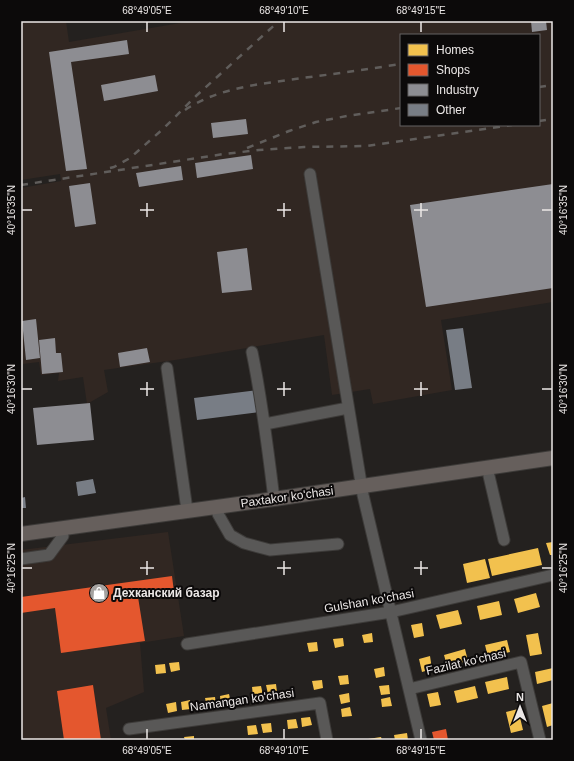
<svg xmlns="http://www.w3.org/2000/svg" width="574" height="761" viewBox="0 0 574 761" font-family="Arial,sans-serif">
<rect width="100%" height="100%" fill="#24211f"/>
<path fill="#312722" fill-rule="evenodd" d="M21,21H66L69,42L192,21H553V302L441,320L452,390L373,404L370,389L332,395L324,335L175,360L104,370L108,392L87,404L83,377L58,381L59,373L41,375L39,362L23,364L21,350V188L61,181L60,174L21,180ZM401,35H539V125H401Z
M168,532L184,636L140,643L144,692L106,708L111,740H21V550Z"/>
<path fill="#f2c14e" d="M553,542V555H550L546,543Z
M538,548L542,565L492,576L488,559Z
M485,559L490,578L467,583L463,564Z
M536,593L540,607L518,613L514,599Z
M499,601L502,615L480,620L477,606Z
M458,610L462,624L440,629L436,615Z
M422,623L424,636L414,638L411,625Z
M372,633L373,642L364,643L362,635Z
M538,633L542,654L530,656L526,635Z
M343,638L344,646L335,648L333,639Z
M507,640L510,652L488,657L485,645Z
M317,642L318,651L309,652L307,643Z
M465,649L468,661L447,666L444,655Z
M430,656L432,669L422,672L419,659Z
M179,662L180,670L171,672L169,663Z
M165,664L166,673L156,674L155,665Z
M384,667L385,676L376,678L374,669Z
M553,668V680L537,684L535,672Z
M348,675L349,684L340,685L338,676Z
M507,677L509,689L488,694L485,682Z
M322,680L323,688L314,690L312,681Z
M276,684L277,692L268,694L266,685Z
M389,685L390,694L381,695L379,686Z
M261,686L263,695L253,696L252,687Z
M475,686L478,698L457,703L454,691Z
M438,692L441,705L430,707L427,694Z
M349,693L350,702L341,704L339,695Z
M229,694L231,703L221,705L220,696Z
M215,697L216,705L207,707L205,698Z
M390,697L392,706L382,707L381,699Z
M190,700L191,709L182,710L181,702Z
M176,702L177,711L168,713L166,704Z
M553,703V725L547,727L542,706Z
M350,707L352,716L342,717L341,709Z
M518,709L523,730L511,733L506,712Z
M310,717L312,725L302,727L301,718Z
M296,719L298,728L288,729L287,720Z
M271,723L272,732L263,733L261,724Z
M256,725L258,734L248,735L247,726Z
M407,733L408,740H395L394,735Z
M194,736V740H185L184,737Z
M381,737L382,740H369L368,739Z"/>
<path fill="#e4572e" d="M172,576L174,592L138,597L145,641L61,653L55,608L21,613V597Z
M93,685L101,740H64L57,691Z
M446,729L448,740H434L432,732Z"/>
<path fill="#8d8d92" d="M531,21H546L547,30L532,32Z
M127,40L129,54L71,62L87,169L66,171L49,52Z
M155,75L158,91L104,101L101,85Z
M246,119L248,134L213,138L211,123Z
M251,155L253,169L197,178L195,163Z
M181,166L183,180L139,187L136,173Z
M90,183L96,224L75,227L69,186Z
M553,184V288L426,307L410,205Z
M247,248L252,290L222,293L217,252Z
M36,319L40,358L26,360L22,321Z
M55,338L56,353H61L63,372L42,374L39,340Z
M147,348L150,362L120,367L118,353Z
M90,403L94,440L37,445L33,408Z"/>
<path fill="#787d85" d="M463,328L472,388L455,390L446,330Z
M257,390L259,412L197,420L194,398Z
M93,479L96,493L78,496L76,482Z
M25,497L26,508H21V498Z"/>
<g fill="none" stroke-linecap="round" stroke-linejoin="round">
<defs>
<path id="minor" d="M310,174L363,495L421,740
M252,352C262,400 268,449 274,499
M167,368L187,510
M265,424L348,408
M489,476L504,540
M218,514L230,535L244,543L270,550L338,544
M21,559L49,555L63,536
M187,644L391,612L553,575
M409,689L521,662L540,740
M129,729L320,703L327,740"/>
<path id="major" d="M21,534L274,499L553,458"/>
</defs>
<use href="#minor" stroke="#3d3b39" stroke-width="13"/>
<use href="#major" stroke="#3d3b39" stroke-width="16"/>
<use href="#minor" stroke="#595857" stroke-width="11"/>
<use href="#major" stroke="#665f5c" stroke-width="14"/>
<path stroke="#605d5b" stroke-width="2.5" stroke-dasharray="7 7" stroke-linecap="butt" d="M539,87L553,85
M185,110C219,87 262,84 302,78C335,74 368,69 401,64
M539,121L553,119
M247,148L289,131L316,122L347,116L401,108
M110,168L114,167L130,158L164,128L196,96L279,21
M21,185L224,154L259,150L304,147L367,146L512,125"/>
</g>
<path fill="none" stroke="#ebe7e6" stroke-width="1.5" d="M147,22V32M284,22V32M421,22V32M147,203V217M284,203V217M421,203V217M22,210H32M140,210H154M277,210H291M414,210H428M542,210H552M147,382V396M284,382V396M421,382V396M22,389H32M140,389H154M277,389H291M414,389H428M542,389H552M147,561V575M284,561V575M421,561V575M22,568H32M140,568H154M277,568H291M414,568H428M542,568H552M147,729V739M284,729V739M421,729V739"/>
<defs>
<symbol id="shop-disc" viewBox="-11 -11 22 22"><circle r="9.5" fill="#a5a2a0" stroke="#0c0a0a"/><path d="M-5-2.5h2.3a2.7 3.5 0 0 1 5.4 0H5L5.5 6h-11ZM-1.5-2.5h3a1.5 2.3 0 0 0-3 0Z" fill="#fff"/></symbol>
</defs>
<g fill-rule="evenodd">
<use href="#shop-disc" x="88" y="582" width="22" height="22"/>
</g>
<g text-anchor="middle" stroke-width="4" stroke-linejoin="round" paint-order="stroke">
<g font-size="12" fill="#ebe7e6" stroke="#0c0a0a">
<text transform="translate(287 497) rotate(-8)" y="4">Paxtakor ko'chasi</text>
<text transform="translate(369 601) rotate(-10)" y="4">Gulshan ko'chasi</text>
<text transform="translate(466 662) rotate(-13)" y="4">Fazilat ko'chasi</text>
<text transform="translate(242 700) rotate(-8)" y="4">Namangan ko'chasi</text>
</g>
<g font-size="12" font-weight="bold" fill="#ebe7e6" stroke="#0c0a0a" text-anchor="start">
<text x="113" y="597">Дехканский базар</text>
</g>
</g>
<rect width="574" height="761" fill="none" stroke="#0c0a0a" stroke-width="44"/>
<rect x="400" y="34" width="140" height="92" fill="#0c0a0a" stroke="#656262"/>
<rect x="408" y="44" width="20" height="12" fill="#f2c14e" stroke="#656262"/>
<text x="436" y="54" font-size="12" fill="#ebe7e6">Homes</text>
<rect x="408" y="64" width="20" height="12" fill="#e4572e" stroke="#656262"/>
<text x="436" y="74" font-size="12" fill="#ebe7e6">Shops</text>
<rect x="408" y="84" width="20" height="12" fill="#8d8d92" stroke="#656262"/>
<text x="436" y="94" font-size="12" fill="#ebe7e6">Industry</text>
<rect x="408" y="104" width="20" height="12" fill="#787d85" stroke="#656262"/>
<text x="436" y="114" font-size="12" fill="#ebe7e6">Other</text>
<g transform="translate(520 707)" stroke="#0c0a0a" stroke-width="3" paint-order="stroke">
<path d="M0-3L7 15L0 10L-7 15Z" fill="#ebe7e6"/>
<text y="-6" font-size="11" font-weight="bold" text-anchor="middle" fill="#ebe7e6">N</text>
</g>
<rect x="22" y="22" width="530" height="717" fill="none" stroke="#ebe7e6" stroke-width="1.5"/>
<g font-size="10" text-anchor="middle" fill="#ebe7e6">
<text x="147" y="14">68°49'05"E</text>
<text x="284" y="14">68°49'10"E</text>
<text x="421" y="14">68°49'15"E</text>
<text transform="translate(11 210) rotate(-90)" y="4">40°16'35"N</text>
<text transform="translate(563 210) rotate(-90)" y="4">40°16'35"N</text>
<text transform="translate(11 389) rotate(-90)" y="4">40°16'30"N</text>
<text transform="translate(563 389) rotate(-90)" y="4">40°16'30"N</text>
<text transform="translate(11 568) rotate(-90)" y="4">40°16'25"N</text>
<text transform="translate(563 568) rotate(-90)" y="4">40°16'25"N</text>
<text x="147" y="754">68°49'05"E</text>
<text x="284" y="754">68°49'10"E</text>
<text x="421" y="754">68°49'15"E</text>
</g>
</svg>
